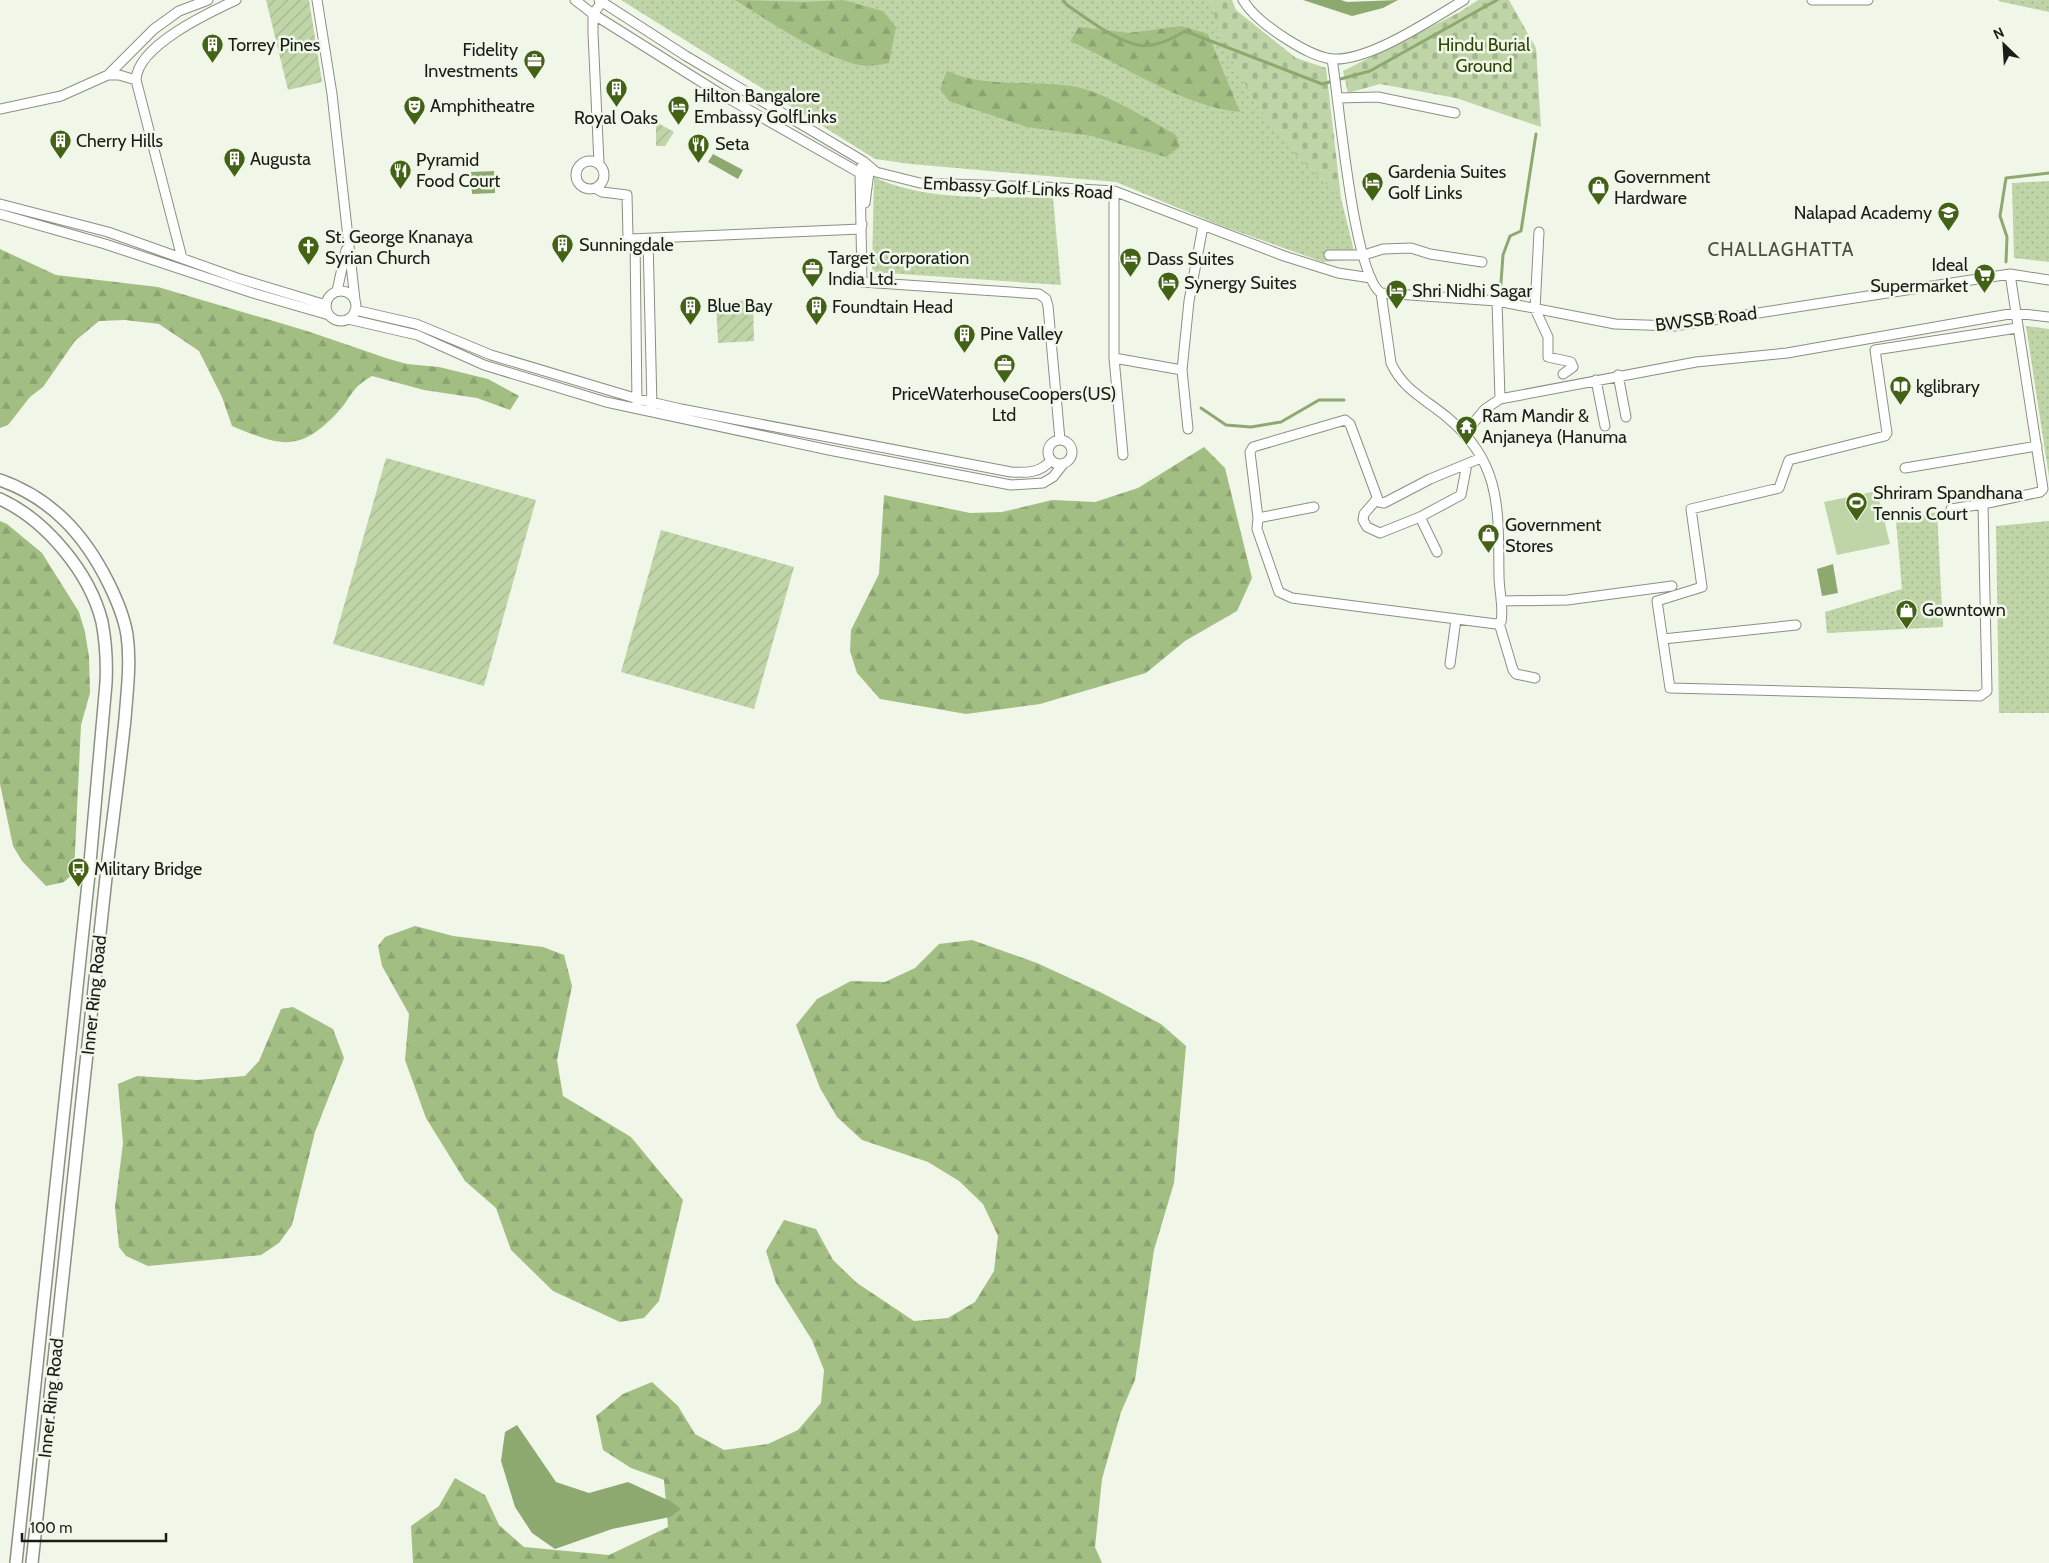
<svg xmlns="http://www.w3.org/2000/svg" width="2049" height="1563" viewBox="0 0 2049 1563" font-family="Cabin,sans-serif">
<defs>
<pattern id="grass-dots" width="8" height="8" patternUnits="userSpaceOnUse" patternTransform="scale(1.25)"><rect width="8" height="8" fill="#bfd5a7"/><path d="M2 2h.1M6 6h.1" fill="none" stroke="#a4b68f" stroke-width="1.8" stroke-linecap="round"/></pattern>
<pattern id="forest-firs" width="22" height="20" patternUnits="userSpaceOnUse" patternTransform="scale(1.25)"><rect width="22" height="20" fill="#a2be83"/><path d="M5 1l3.5 6h-7zM16 11l3.5 6h-7z" fill="#8ba370"/></pattern>
<pattern id="cemetery-stones" width="16" height="16" patternUnits="userSpaceOnUse" patternTransform="scale(1.25)"><rect width="16" height="16" fill="#bfd5a7"/><path d="M2 7V4a2 2 0 0 1 4 0v3zM10 15v-3a2 2 0 0 1 4 0v3z" fill="#a4b68f"/></pattern>
<pattern id="garden-furrows" width="10" height="10" patternUnits="userSpaceOnUse" patternTransform="scale(1.25)"><rect width="10" height="10" fill="#bfd5a7"/><path d="M-1 1l2-2M0 10L10 0M9 11l2-2" fill="none" stroke="#a4b68f"/></pattern>
</defs>
<rect width="100%" height="100%" fill="#f0f7e9"/>
<path fill="url(#grass-dots)" d="M621,0H1211L1214,12L1296,155L1341,198L1356,259L1323,262L1219,225L1116,182L911,164L875,159Z
M2049,0V12L1998,1L1999,0Z
M874,177C924,202 997,196 1053,198L1061,285L872,272Z
M2049,181V262L2014,258L2012,183Z
M2026,326L2049,329V477Z
M1937,512L1943,627L1827,633L1825,612L1902,589L1896,521Z
M2049,521V713H1999L1996,526Z"/>
<path fill="url(#forest-firs)" d="M735,0L804,2L843,0L883,11L896,27L889,63C882,64 873,66 866,66C828,62 768,20 735,0Z
M1181,26L1208,34L1240,112C1181,106 1124,65 1070,41L1079,27L1129,33Z
M947,71C985,88 1031,80 1072,86C1105,92 1146,118 1176,135L1180,147L1166,157L1092,136L1027,127L949,101L940,89Z
M0,249L56,275L158,287L307,331L389,359L407,364L439,367L488,379L519,396L510,410L477,398L424,390L372,376C349,389 352,398 336,414C298,454 278,445 232,426L222,397L199,351L159,324L125,320L99,321L75,341L43,387L30,397L8,425L0,428Z
M1204,447L1225,468L1252,578L1237,611L1185,641L1146,673L1040,704L966,714L880,699L857,673L850,651L851,630L879,574L884,495L970,513L1002,512L1052,500L1095,502L1138,488Z
M0,521L7,524L42,553L79,612L85,632L89,657L90,693L81,725L74,873L64,882L46,886L22,861L13,846L0,784Z
M415,926L453,936L543,947L564,955L572,986L557,1060L563,1096L631,1137L683,1200L659,1301L644,1318L620,1322L553,1291L511,1250L496,1208L465,1181L426,1118L405,1060L409,1014L382,966L378,946L385,937Z
M972,940L1037,963L1100,992L1161,1024L1186,1046L1174,1183L1154,1250L1135,1380L1121,1412L1102,1479L1095,1547L1102,1563H413L411,1526L439,1506L455,1478L485,1495L499,1525L524,1547L609,1555L668,1527L664,1480L631,1468L603,1450L596,1416L623,1394L652,1382L678,1406L695,1434L724,1450L768,1444L798,1430L821,1403L824,1370L812,1340L776,1283L766,1251L784,1220L816,1229L833,1260L857,1283L914,1321L948,1318L975,1302L994,1271L998,1236L983,1204L959,1181L928,1162L862,1140L837,1117L820,1088L796,1025L817,999L851,981L885,982L915,968L939,944Z
M293,1007L333,1029L344,1058L315,1132L292,1225L279,1243L261,1255L148,1266L126,1256L119,1247L115,1207L123,1143L118,1084L137,1076L197,1080L245,1076L259,1061L281,1009Z"/>
<path fill="url(#cemetery-stones)" d="M1211,0H1232L1236,10L1296,58L1326,68L1341,198L1296,155L1259,109L1220,39Z
M1478,0H1509L1536,48L1541,127L1456,98L1380,84L1348,93L1343,71L1458,13Z"/>
<path fill="url(#garden-furrows)" d="M266,0H309L322,82L288,90Z
M656,122L674,132L665,146H656Z
M753,300L754,341L718,343L716,302Z
M386,458L536,500L484,686L333,644Z
M661,530L794,567L754,709L621,672Z"/>
<path fill="#bfd5a7" d="M1877,491L1890,544L1837,555L1824,502Z"/>
<path fill="#8ea96f" d="M1303,0H1341L1347,2L1398,0L1383,8L1352,16Z
M713,154L743,170L738,179L708,162Z
M494,171L495,193L472,194L471,172Z
M1833,564L1838,593L1822,596L1817,569Z
M517,1425L556,1482L589,1493L628,1482L670,1501L681,1509L670,1517L612,1529L555,1549L532,1533L515,1507L501,1461L505,1432Z"/>
<g fill="none" stroke-linecap="round" stroke-linejoin="round">
<path stroke="#8ea96f" stroke-width="3" d="M1063,0L1067,5C1086,18 1116,41 1138,45C1153,48 1172,39 1185,31L1322,84L1370,71L1497,0
M2006,262L2007,237L2000,216L2006,178L2049,173
M1500,296L1503,255L1510,236L1521,231L1536,134
M1201,408L1226,425L1251,427L1281,422L1319,400H1344"/>
<defs>
<path id="minor" d="M317,0L332,94L355,300
M575,0L593,14L719,93L860,173H865
M599,0L686,56L863,161L876,172L920,183L1045,187L1114,191L1284,256L1338,273L1371,278
M1243,0C1253,17 1272,30 1288,40C1301,48 1318,58 1333,59C1370,61 1432,19 1464,0
M1812,0H1868
M1332,59C1339,99 1353,274 1381,293L1497,301L1615,324L1674,326L2010,274L2049,280
M108,75L154,29L179,11L208,0
M1337,98L1378,97L1455,113
M0,109L61,96L108,75H119L136,80
M576 175a14 14 0 1 1 28 0a14 14 0 1 1-28 0Z
M863,161L860,173L862,282L1039,294L1046,299L1048,306L1060,440
M599,163L593,33V14L602,2
M595,188L602,192L627,195L628,237L630,239L861,229L862,224
M1114,191V358L1123,455
M865,203L869,172
M0,204L108,232L237,278L326,305
M0,214L105,244L253,293L329,315
M1539,232L1535,309L1548,337V357L1571,362L1573,367L1563,374
M635,239L637,404
M648,239L652,406
M1329,255H1364L1383,249L1411,248L1430,254L1482,262
M182,258L136,80C137,46 208,13 236,0
M2010,274L2043,489L2040,492L1983,504L1987,691L1980,696L1670,688L1657,601L1702,587L1691,509L1779,488L1789,460L1885,436L1887,433L1875,350L2017,328
M337,291L346,250
M326 306a15 15 0 1 1 30 0a15 15 0 1 1-30 0Z
M1381,293L1391,363C1403,390 1427,400 1448,418C1503,464 1498,512 1499,576C1499,591 1504,607 1501,622L1496,624L1292,598L1279,592L1257,529L1258,518L1250,452L1253,447L1345,420L1350,424L1379,502L1384,503L1430,479L1481,458
M1497,301L1500,399
M355,310L416,324L491,355L638,399L681,409L1011,472C1026,473 1041,473 1051,460
M348,319L417,335L484,365L606,402L829,450L1011,485L1043,483L1053,477L1064,463
M1114,358L1182,370
M1618,375L1626,417
M1596,380L1605,426
M1188,429L1182,370L1189,301L1203,226
M1464,434L1485,409L1500,399L1696,362L1787,353L2015,313L2049,317
M1048 452a12 12 0 1 1 24 0a12 12 0 1 1-24 0Z
M1905,468L2037,446
M1376,500L1364,514L1363,520L1367,527L1380,533L1420,517L1461,495L1467,464
M1951,509L1983,504
M1420,517L1437,552
M1258,518L1314,507
M1501,601L1567,600L1672,586
M1499,623L1513,670L1516,674L1535,678
M1663,639L1796,625
M1450,664L1456,619"/>
<path id="major" d="M0,480C51,498 84,534 108,582C116,598 124,616 127,635C131,663 127,691 125,719C120,766 114,812 108,859L32,1563
M0,499C46,520 90,573 102,622C106,643 107,662 106,683L89,874L16,1563"/>
</defs>
<use href="#minor" stroke="#8a9084" stroke-width="11"/>
<use href="#major" stroke="#8a9084" stroke-width="14"/>
<use href="#minor" stroke="#fff" stroke-width="9"/>
<use href="#major" stroke="#fff" stroke-width="11"/>
</g>
<defs>
<symbol id="building-pin" viewBox="-11 -11 22 30"><path d="M0 17L-7.5 6A9.5 9.5 0 1 1 7.5 6Z" fill="#446215" stroke="#f0f7e9"/><path d="M-4-6H4V6H1V3H-1V6H-4ZM-2.5-4.3h1.7v1.8h-1.7ZM.8-4.3h1.7v1.8H.8ZM-2.5-1h1.7V.8h-1.7ZM.8-1h1.7V.8H.8Z" fill="#fff"/></symbol>
<symbol id="office-pin" viewBox="-11 -11 22 30"><path d="M0 17L-7.5 6A9.5 9.5 0 1 1 7.5 6Z" fill="#446215" stroke="#f0f7e9"/><path d="M-6-3h4V-5.5h4V-3h4V5H-6ZM-1-4.5V-3h2v-1.5ZM-6 0V1H6V0Z" fill="#fff"/></symbol>
<symbol id="theatre-pin" viewBox="-11 -11 22 30"><path d="M0 17L-7.5 6A9.5 9.5 0 1 1 7.5 6Z" fill="#446215" stroke="#f0f7e9"/><path d="M-5-5.5Q0-4 5-5.5V0Q5 5 0 6Q-5 5-5 0ZM-3.3-2.5H-1v1.5H-3.3ZM1-2.5H3.3v1.5H1ZM-2.8 1Q0 5.5 2.8 1Z" fill="#fff"/></symbol>
<symbol id="hotel-pin" viewBox="-11 -11 22 30"><path d="M0 17L-7.5 6A9.5 9.5 0 1 1 7.5 6Z" fill="#446215" stroke="#f0f7e9"/><path d="M-6-4.5h1.5V1H6V5H4.5V3h-9V5H-6ZM-4 0a1.8 1.8 0 1 1 3.6 0ZM.5 0V-2.5h3Q6-2.5 6 0Z" fill="#fff"/></symbol>
<symbol id="restaurant-pin" viewBox="-11 -11 22 30"><path d="M0 17L-7.5 6A9.5 9.5 0 1 1 7.5 6Z" fill="#446215" stroke="#f0f7e9"/><path d="M-5-6h1v4h1v-4h1v4h1v-4h1v5L-1.5 .5V6h-2V.5L-5-1ZM5-6V6H3V1.5H1.5Q1.5-4 5-6Z" fill="#fff"/></symbol>
<symbol id="shop-pin" viewBox="-11 -11 22 30"><path d="M0 17L-7.5 6A9.5 9.5 0 1 1 7.5 6Z" fill="#446215" stroke="#f0f7e9"/><path d="M-5-2.5h2.3a2.7 3.5 0 0 1 5.4 0H5L5.5 6h-11ZM-1.5-2.5h3a1.5 2.3 0 0 0-3 0Z" fill="#fff"/></symbol>
<symbol id="school-pin" viewBox="-11 -11 22 30"><path d="M0 17L-7.5 6A9.5 9.5 0 1 1 7.5 6Z" fill="#446215" stroke="#f0f7e9"/><path d="M0-5L7-2L0 1L-7-2ZM-4 1L0 2.5L4 1V4Q0 6-4 4Z" fill="#fff"/></symbol>
<symbol id="church-pin" viewBox="-11 -11 22 30"><path d="M0 17L-7.5 6A9.5 9.5 0 1 1 7.5 6Z" fill="#446215" stroke="#f0f7e9"/><path d="M-1.2-6h2.4v3.5h3.3v2.4h-3.3V6h-2.4V-.1h-3.3v-2.4h3.3Z" fill="#fff"/></symbol>
<symbol id="supermarket-pin" viewBox="-11 -11 22 30"><path d="M0 17L-7.5 6A9.5 9.5 0 1 1 7.5 6Z" fill="#446215" stroke="#f0f7e9"/><path d="M-6-5.5h2.5l.6 2H6L4.5 2H-2.5L-4.4-4H-6ZM-1.5 3.2a1.3 1.3 0 1 0 .1 0ZM3 3.2a1.3 1.3 0 1 0 .1 0Z" fill="#fff"/></symbol>
<symbol id="library-pin" viewBox="-11 -11 22 30"><path d="M0 17L-7.5 6A9.5 9.5 0 1 1 7.5 6Z" fill="#446215" stroke="#f0f7e9"/><path d="M-6-4Q-3-5.5-.7-3.5V5Q-3 3-6 4ZM6-4Q3-5.5 .7-3.5V5Q3 3 6 4Z" fill="#fff"/></symbol>
<symbol id="temple-pin" viewBox="-11 -11 22 30"><path d="M0 17L-7.5 6A9.5 9.5 0 1 1 7.5 6Z" fill="#446215" stroke="#f0f7e9"/><path d="M0-6L5-2H3V0L6.5 2.5H4V6H1.5V3h-3V6H-4V2.5H-6.5L-3 0V-2H-5Z" fill="#fff"/></symbol>
<symbol id="stadium-pin" viewBox="-11 -11 22 30"><path d="M0 17L-7.5 6A9.5 9.5 0 1 1 7.5 6Z" fill="#446215" stroke="#f0f7e9"/><path d="M0-5a6.5 5 0 1 0 0 10a6.5 5 0 1 0 0-10ZM-3.5-1.8h7v3.6h-7Z" fill="#fff"/></symbol>
<symbol id="bus-pin" viewBox="-11 -11 22 30"><path d="M0 17L-7.5 6A9.5 9.5 0 1 1 7.5 6Z" fill="#446215" stroke="#f0f7e9"/><path d="M-5-6H5V4H4V6H2V4H-2V6H-4V4H-5ZM-3.5-4V0h7V-4ZM-3.5 1.2v1.5H-2V1.2ZM2 1.2v1.5H3.5V1.2Z" fill="#fff"/></symbol>
</defs>
<g fill-rule="evenodd">
<use href="#building-pin" x="200" y="32" width="25" height="34"/>
<use href="#office-pin" x="522" y="48" width="25" height="34"/>
<use href="#building-pin" x="604" y="76" width="25" height="34"/>
<use href="#theatre-pin" x="402" y="94" width="25" height="34"/>
<use href="#hotel-pin" x="666" y="94" width="25" height="34"/>
<use href="#building-pin" x="48" y="128" width="25" height="34"/>
<use href="#restaurant-pin" x="686" y="132" width="25" height="34"/>
<use href="#building-pin" x="222" y="146" width="25" height="34"/>
<use href="#restaurant-pin" x="388" y="158" width="25" height="34"/>
<use href="#hotel-pin" x="1360" y="170" width="25" height="34"/>
<use href="#shop-pin" x="1586" y="174" width="25" height="34"/>
<use href="#school-pin" x="1936" y="200" width="25" height="34"/>
<use href="#building-pin" x="550" y="232" width="25" height="34"/>
<use href="#church-pin" x="296" y="234" width="25" height="34"/>
<use href="#hotel-pin" x="1118" y="246" width="25" height="34"/>
<use href="#office-pin" x="800" y="256" width="25" height="34"/>
<use href="#supermarket-pin" x="1972" y="262" width="25" height="34"/>
<use href="#hotel-pin" x="1156" y="270" width="25" height="34"/>
<use href="#hotel-pin" x="1384" y="278" width="25" height="34"/>
<use href="#building-pin" x="678" y="294" width="25" height="34"/>
<use href="#building-pin" x="804" y="294" width="25" height="34"/>
<use href="#building-pin" x="952" y="322" width="25" height="34"/>
<use href="#office-pin" x="992" y="352" width="25" height="34"/>
<use href="#library-pin" x="1888" y="374" width="25" height="34"/>
<use href="#temple-pin" x="1454" y="414" width="25" height="34"/>
<use href="#stadium-pin" x="1844" y="490" width="25" height="34"/>
<use href="#shop-pin" x="1476" y="522" width="25" height="34"/>
<use href="#shop-pin" x="1894" y="598" width="25" height="34"/>
<use href="#bus-pin" x="66" y="856" width="25" height="34"/>
</g>
<g text-anchor="middle" stroke-width="5" stroke-linejoin="round" paint-order="stroke">
<g font-size="18" fill="#1a1c18" stroke="#f0f7e9" text-anchor="start">
<text x="228" y="51">Torrey Pines</text>
<text x="518" y="56" text-anchor="end">Fidelity<tspan x="518" dy="21">Investments</tspan></text>
<text x="694" y="102">Hilton Bangalore<tspan x="694" dy="21">Embassy GolfLinks</tspan></text>
<text x="430" y="112">Amphitheatre</text>
<text x="616" y="124" text-anchor="middle">Royal Oaks</text>
<text x="76" y="147">Cherry Hills</text>
<text x="715" y="150">Seta</text>
<text x="250" y="165">Augusta</text>
<text x="416" y="166">Pyramid<tspan x="416" dy="21">Food Court</tspan></text>
<text x="1388" y="178">Gardenia Suites<tspan x="1388" dy="21">Golf Links</tspan></text>
<text x="1614" y="183">Government<tspan x="1614" dy="21">Hardware</tspan></text>
<text x="1932" y="219" text-anchor="end">Nalapad Academy</text>
<text x="325" y="243">St. George Knanaya<tspan x="325" dy="21">Syrian Church</tspan></text>
<text x="579" y="251">Sunningdale</text>
<text x="828" y="264">Target Corporation<tspan x="828" dy="21">India Ltd.</tspan></text>
<text x="1147" y="265">Dass Suites</text>
<text x="1968" y="271" text-anchor="end">Ideal<tspan x="1968" dy="21">Supermarket</tspan></text>
<text x="1184" y="289">Synergy Suites</text>
<text x="1412" y="297">Shri Nidhi Sagar</text>
<text x="707" y="312">Blue Bay</text>
<text x="832" y="313">Foundtain Head</text>
<text x="980" y="340">Pine Valley</text>
<text x="1916" y="393">kglibrary</text>
<text x="1004" y="400" text-anchor="middle">PriceWaterhouseCoopers(US)<tspan x="1004" dy="21">Ltd</tspan></text>
<text x="1482" y="422">Ram Mandir &amp;<tspan x="1482" dy="21">Anjaneya (Hanuma</tspan></text>
<text x="1873" y="499">Shriram Spandhana<tspan x="1873" dy="21">Tennis Court</tspan></text>
<text x="1505" y="531">Government<tspan x="1505" dy="21">Stores</tspan></text>
<text x="1922" y="616">Gowntown</text>
<text x="94" y="875">Military Bridge</text>
</g>
<g font-size="18" fill="#2d4502" stroke="#f0f7e9">
<text x="1484" y="51">Hindu Burial<tspan x="1484" dy="21">Ground</tspan></text>
</g>
<g font-size="18" fill="#1a1c18" stroke="#f0f7e9">
<text transform="translate(1018 188) rotate(3)" y="6">Embassy Golf Links Road</text>
<text transform="translate(1706 319) rotate(-7)" y="6">BWSSB Road</text>
<text transform="translate(94 995) rotate(-84)" y="6">Inner Ring Road</text>
<text transform="translate(51 1398) rotate(-84)" y="6">Inner Ring Road</text>
</g>
<g font-size="19" letter-spacing="1" fill="#4b5045" stroke="#f0f7e9">
<text x="1781" y="256">CHALLAGHATTA</text>
</g>
</g>
<g transform="translate(2004 45) rotate(335)" stroke="#f0f7e9" stroke-width="4" paint-order="stroke">
<path d="M0-4L9 19L0 12L-9 19Z" fill="#1a1c18"/>
<text y="-8" font-size="14" font-weight="bold" text-anchor="middle" fill="#1a1c18">N</text>
</g>
<path d="M22 1533v8h144v-8" fill="none" stroke="#1a1c18" stroke-width="2.5"/>
<text x="30" y="1533" font-size="15" fill="#1a1c18" stroke="#f0f7e9" stroke-width="4" paint-order="stroke">100 m</text>
</svg>
